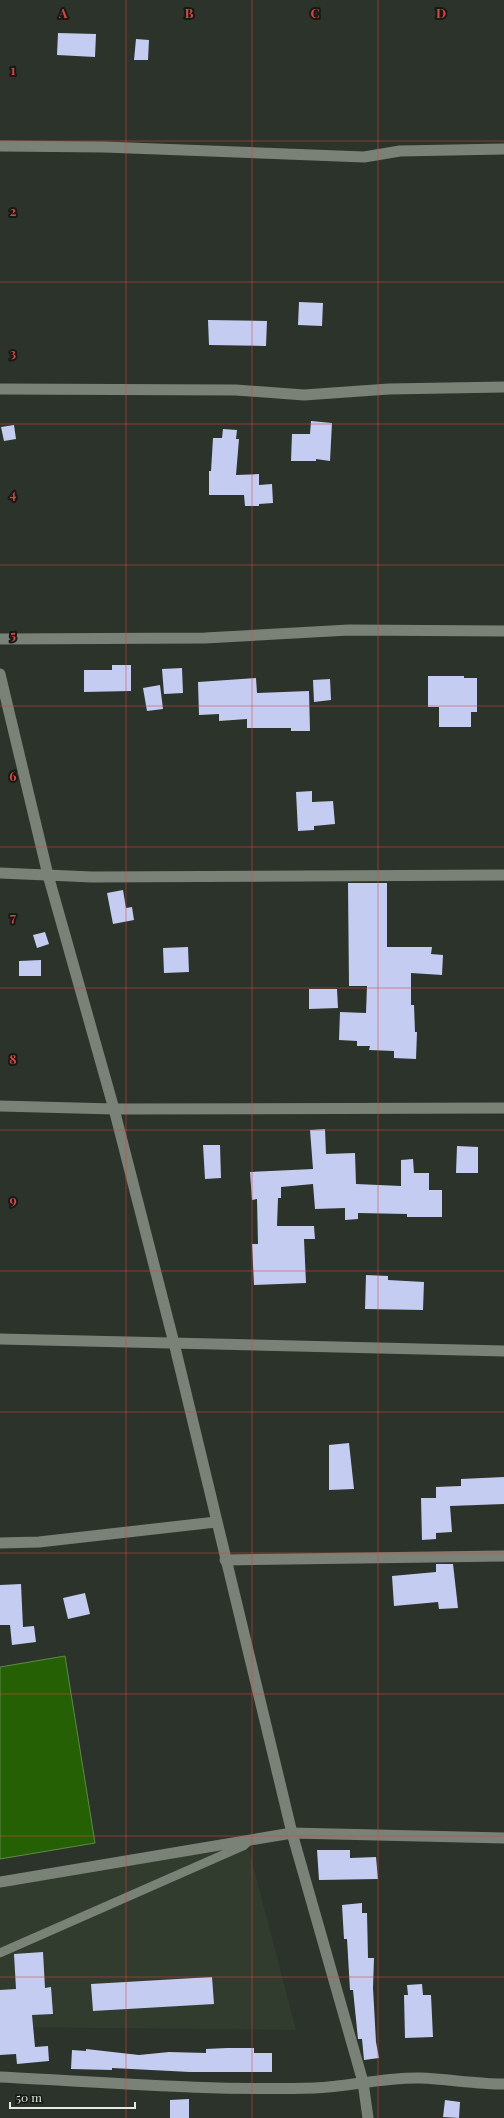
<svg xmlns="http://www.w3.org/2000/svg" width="504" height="2118" viewBox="0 0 504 2118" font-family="'Playfair Display',serif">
<rect width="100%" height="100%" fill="#2c332a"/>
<path fill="#313c2e" d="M246,1839L296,2030L0,2027V1887Z"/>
<path fill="#266005" stroke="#5f8947" d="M65,1656L95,1843L0,1859V1667Z"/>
<path fill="#c5ccf1" d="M58,33L96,34L95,57L57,55Z
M136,39L149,40L148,60H134Z
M299,302L323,303L322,326L298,325Z
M208,320L267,321L266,346L209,345Z
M311,421L332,423L330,461L316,459V461H291L292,434H310Z
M14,425L16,439L4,441L1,427Z
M223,429L237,430L236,439H239L236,475L259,474V485L272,484L273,503L259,504V506H245L244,495H209V471H211L213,438H222Z
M112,665H131V691L84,692V670H112Z
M182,668L183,693L164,694L162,669Z
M428,676H464V678H477V712H471V727H439V707H428Z
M256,678L257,693L309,691L310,731H291V728H247V719L219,721V714L199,715L198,682Z
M330,679L331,700L314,702L313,680Z
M160,685L163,709L147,711L143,688Z
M312,791V802L333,801L335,824L314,826V830L298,831L296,792Z
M348,883H387V947H432L431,954L443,955L442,975L411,973V1005H414L415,1032H417L416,1059L394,1058V1051L369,1050L370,1046H357V1041L339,1040L340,1012L366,1013L367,986H349Z
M123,890L126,908L132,907L134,920L113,924L107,893Z
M45,932L49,944L37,948L33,935Z
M188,947L189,972L164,973L163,948Z
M41,960V976H19V961Z
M309,989H337L338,1008L309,1009Z
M325,1129L326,1154L355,1153L356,1184L401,1186V1160L413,1159L414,1173H429V1190H442V1217H407V1214L358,1213V1219L345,1220V1208L315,1209L313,1184L281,1187V1198H278L277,1226H314L315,1239H304L306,1283L254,1285L252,1244H258L257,1199L252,1200L250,1172L313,1169L310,1130Z
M203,1145H220L221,1178L205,1179Z
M457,1146L478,1147V1173H456Z
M366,1275L388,1276V1280L424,1282L423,1310L365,1309Z
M349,1443L354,1489L329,1490V1445Z
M504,1477V1504L450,1506L452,1532L436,1533V1539L422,1540L421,1498H436V1487L461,1486V1479Z
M436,1564H453L458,1608L439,1609L438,1602L394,1606L392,1576L436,1572Z
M21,1584L23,1627L34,1626L36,1642L12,1645L10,1625H0V1585Z
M85,1593L90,1614L68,1619L63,1598Z
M317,1850H350V1858L376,1857L378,1879L319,1880Z
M362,1903V1913H367L368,1958H374L373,1988L376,2042L379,2058L364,2060L362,2039H358L353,1990H350L347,1939H344L342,1905Z
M43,1952L45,1988L51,1987L53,2014L32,2015L35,2047L48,2046L49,2061L17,2064L16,2054L0,2055V1990L16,1989L14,1954Z
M212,1977L214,2004L93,2011L91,1984Z
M422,1984L423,1995H431L433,2037L405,2038L404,1995H408L407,1985Z
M227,2048H254V2053H272V2072H190L112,2068V2070L71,2069L72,2050L86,2051V2049L139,2055L169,2052L206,2053V2049Z
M189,2099V2118H170V2100Z
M445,2100L460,2102L459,2118L443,2117Z"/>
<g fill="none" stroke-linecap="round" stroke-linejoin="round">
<path stroke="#7a8177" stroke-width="9" d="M0,1953L243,1846L250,1840"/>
<path stroke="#7a8177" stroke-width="11" d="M0,146L104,147L364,157L400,151L504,149
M0,389L236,390L304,395L389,389L504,387
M0,639L205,638L349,630L504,631
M0,873L92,877L504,875
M0,1106L114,1109L504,1108
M0,1339L504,1351
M0,1543L39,1542L216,1522
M225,1560L504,1556
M0,1882L292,1833L504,1838
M0,2077C104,2082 210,2091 314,2088C349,2087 384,2077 420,2078C448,2079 476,2084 504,2084"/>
<path stroke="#7a8177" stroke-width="11" d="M0,674L48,875L114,1109L174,1343L292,1833L363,2082L368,2118"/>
</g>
<path fill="none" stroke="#d84544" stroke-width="1" stroke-opacity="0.55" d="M126,0V2118M252,0V2118M378,0V2118M0,141H504M0,282H504M0,424H504M0,565H504M0,706H504M0,847H504M0,988H504M0,1130H504M0,1271H504M0,1412H504M0,1553H504M0,1694H504M0,1836H504M0,1977H504"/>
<g font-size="13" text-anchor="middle" font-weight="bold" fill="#d84544" stroke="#161915" stroke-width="4" stroke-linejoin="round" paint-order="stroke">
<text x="63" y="18">A</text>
<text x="189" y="18">B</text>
<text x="315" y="18">C</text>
<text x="441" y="18">D</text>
<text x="13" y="75">1</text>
<text x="13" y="216">2</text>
<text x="13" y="358">3</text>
<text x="13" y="499">4</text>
<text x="13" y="640">5</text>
<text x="13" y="781">6</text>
<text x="13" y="922">7</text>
<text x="13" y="1064">8</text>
<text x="13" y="1205">9</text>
</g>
<path d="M10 2102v6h125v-6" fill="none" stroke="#e4e8e2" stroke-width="2"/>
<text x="16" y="2102" font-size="12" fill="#e4e8e2" stroke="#161915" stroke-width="3" paint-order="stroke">50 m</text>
</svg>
